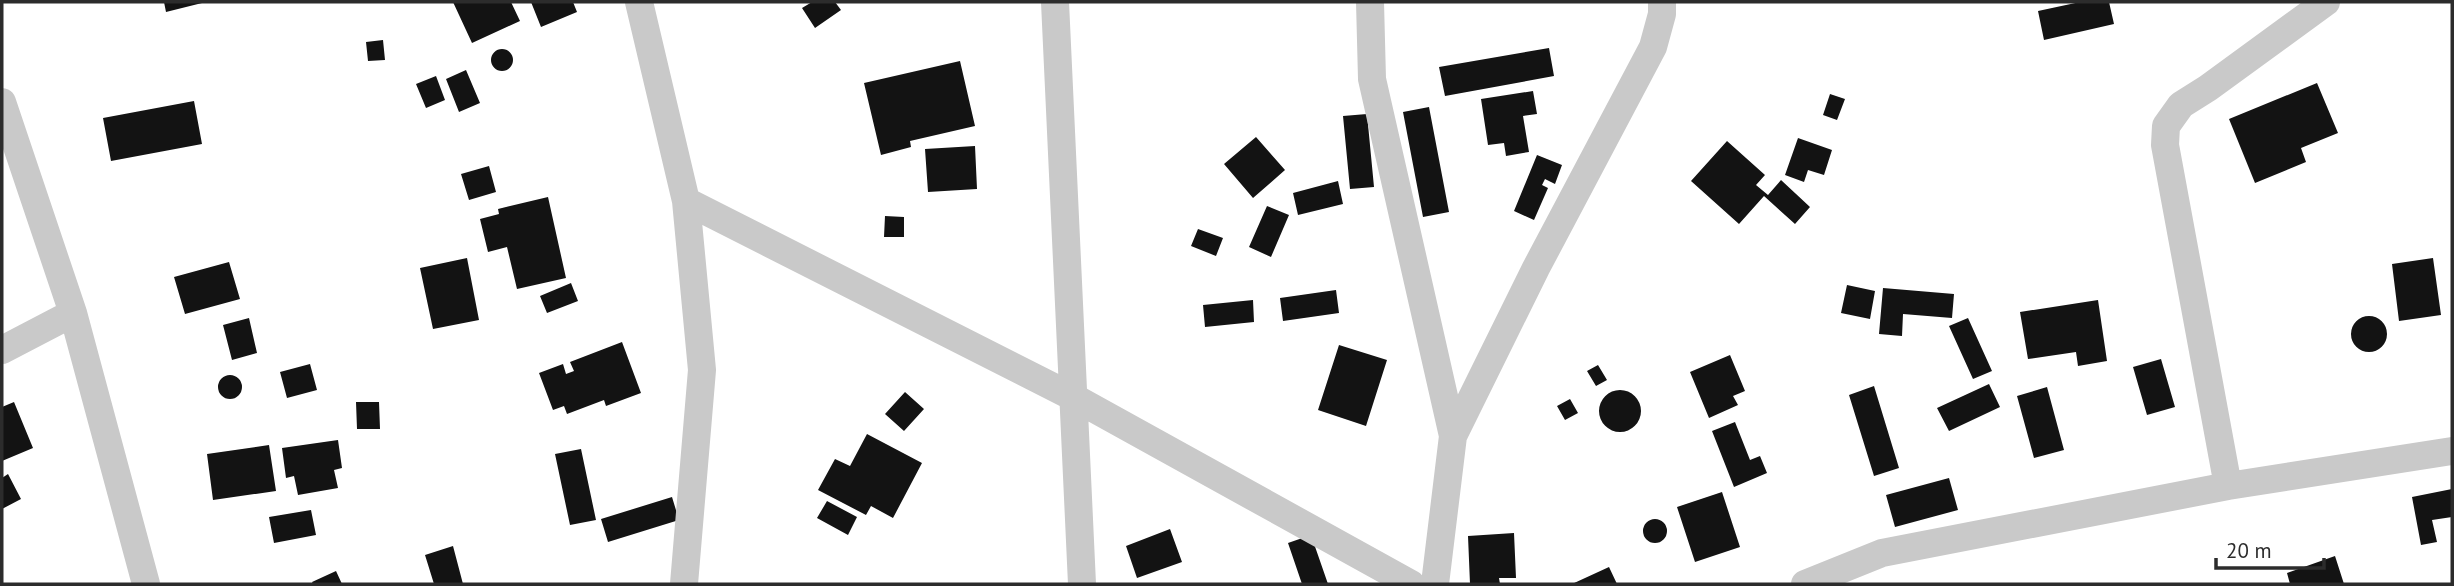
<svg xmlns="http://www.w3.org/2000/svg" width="2454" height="586" viewBox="0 0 2454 586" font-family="'PT Sans',sans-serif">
<rect width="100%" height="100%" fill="#fff"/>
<path fill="#131313" d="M164,2H201L202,3L166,12Z
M453,2H511L520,21L472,43Z
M531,2H573L577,12L541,27Z
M812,2H835L841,10L815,28L802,8Z
M2080,2H2109L2114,24L2044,40L2038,11Z
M383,40L385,60L368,61L366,42Z
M1549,48L1554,76L1445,96L1439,67Z
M491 60a11 11 0 1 1 22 0a11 11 0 1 1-22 0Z
M960,61L975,126L910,141L911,147L881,155L864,83Z
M466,70L480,103L459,112L446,79Z
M436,76L445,100L426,108L416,84Z
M2317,83L2338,133L2301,148L2306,162L2255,183L2229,119Z
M1533,91L1537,114L1523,116L1529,152L1506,156L1504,143L1488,145L1481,99Z
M1830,94L1845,99L1837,120L1823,115Z
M194,101L202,144L111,161L103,118Z
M1429,107L1449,212L1423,217L1403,112Z
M1367,114L1374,187L1350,189L1343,116Z
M1256,137L1285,170L1253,198L1224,164Z
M1798,138L1832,150L1824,175L1808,170L1804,182L1785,175Z
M1727,141L1765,175L1756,185L1768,195L1781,180L1810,207L1795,224L1764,196L1739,224L1691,181Z
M975,146L977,189L928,192L925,149Z
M1537,155L1562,165L1555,184L1545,179L1542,185L1548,188L1534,220L1514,211Z
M489,166L496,192L469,200L461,174Z
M1338,181L1343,204L1298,215L1293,193Z
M548,197L566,278L517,289L507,247L488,252L480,219L499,214L498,209Z
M1267,206L1289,215L1271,257L1249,247Z
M885,216L904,217V237H884Z
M1198,229L1223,238L1216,256L1191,246Z
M467,258L479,320L433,329L420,268Z
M2433,258L2441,315L2399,321L2392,264Z
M229,262L240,299L185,314L174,277Z
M571,283L578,301L547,313L540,296Z
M1847,285L1875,291L1870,319L1841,313Z
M1883,288L1954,294L1952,318L1903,314L1902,336L1879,334Z
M1336,290L1339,313L1283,321L1280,298Z
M1253,300L1254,322L1205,327L1203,305Z
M2098,300L2107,361L2078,366L2076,352L2028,359L2020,312Z
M2351 334a18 18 0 1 1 36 0a18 18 0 1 1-36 0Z
M249,318L257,353L232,360L223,325Z
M1968,318L1992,371L1973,379L1949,326Z
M622,342L641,393L606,406L604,400L567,414L564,406L553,410L539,373L563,364L566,374L574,371L570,362Z
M1339,345L1387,360L1366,426L1318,410Z
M1730,355L1745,391L1733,396L1738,405L1709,418L1690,372Z
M2161,359L2175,407L2147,415L2133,367Z
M310,364L317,390L287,398L280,372Z
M1598,365L1607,380L1596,386L1587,371Z
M218 387a12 12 0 1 1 24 0a12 12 0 1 1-24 0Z
M1989,384L2000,407L1949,431L1937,408Z
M1874,386L1899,468L1874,476L1849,395Z
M2047,387L2064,450L2034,458L2017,396Z
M1599 411a21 21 0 1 1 42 0a21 21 0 1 1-42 0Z
M905,392L924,409L904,431L885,414Z
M1570,399L1578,413L1565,420L1557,406Z
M14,402L33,448L2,461V407Z
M356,402H379L380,429H357Z
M1735,422L1750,460L1760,456L1767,473L1734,487L1712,431Z
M867,434L922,463L893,518L871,506L866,515L818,490L835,459L850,466Z
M338,440L342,468L334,470L338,488L298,495L294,476L286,478L282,448Z
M269,445L276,491L213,500L207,454Z
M581,449L596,520L570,525L555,454Z
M8,474L21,499L2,509V478Z
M1949,478L1958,510L1895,527L1886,495Z
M2452,489V517L2432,520L2437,542L2421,545L2412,497Z
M1722,492L1740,547L1695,562L1677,507Z
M672,497L679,520L608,542L601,519Z
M827,501L857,517L848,535L817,518Z
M311,510L316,535L274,543L269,517Z
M1643 531a12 12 0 1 1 24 0a12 12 0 1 1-24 0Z
M1170,529L1182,562L1137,578L1126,546Z
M1514,533L1516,578H1499L1500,584H1470L1468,536Z
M1311,535L1328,584H1302L1288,543Z
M453,546L463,584H434L425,555Z
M2335,556L2344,584H2290L2287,573Z
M1609,567L1617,584H1572Z
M336,571L342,584H313L312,582Z"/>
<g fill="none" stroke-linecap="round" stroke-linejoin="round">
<path stroke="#c9c9c9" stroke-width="28" d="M639,2L686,201L702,370L684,584
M1055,2L1082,584
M1370,2L1372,79L1453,436
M2,102L73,313L146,584
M686,201L1073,397L1411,584
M2,350L73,313
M2228,486L2165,145L2166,126L2181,105L2208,88L2326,2
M1435,584L1453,436L1536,268L1653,47L1662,14V2
M1805,584L1882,553L2228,486L2452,451"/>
</g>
<rect width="2454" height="586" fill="none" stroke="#2c2c2c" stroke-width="7"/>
<path d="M2216 558v10h108v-10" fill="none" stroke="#2c2c2c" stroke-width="3.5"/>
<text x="2226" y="558" font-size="21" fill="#2c2c2c" stroke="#ffffff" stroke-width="5" paint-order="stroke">20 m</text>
</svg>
